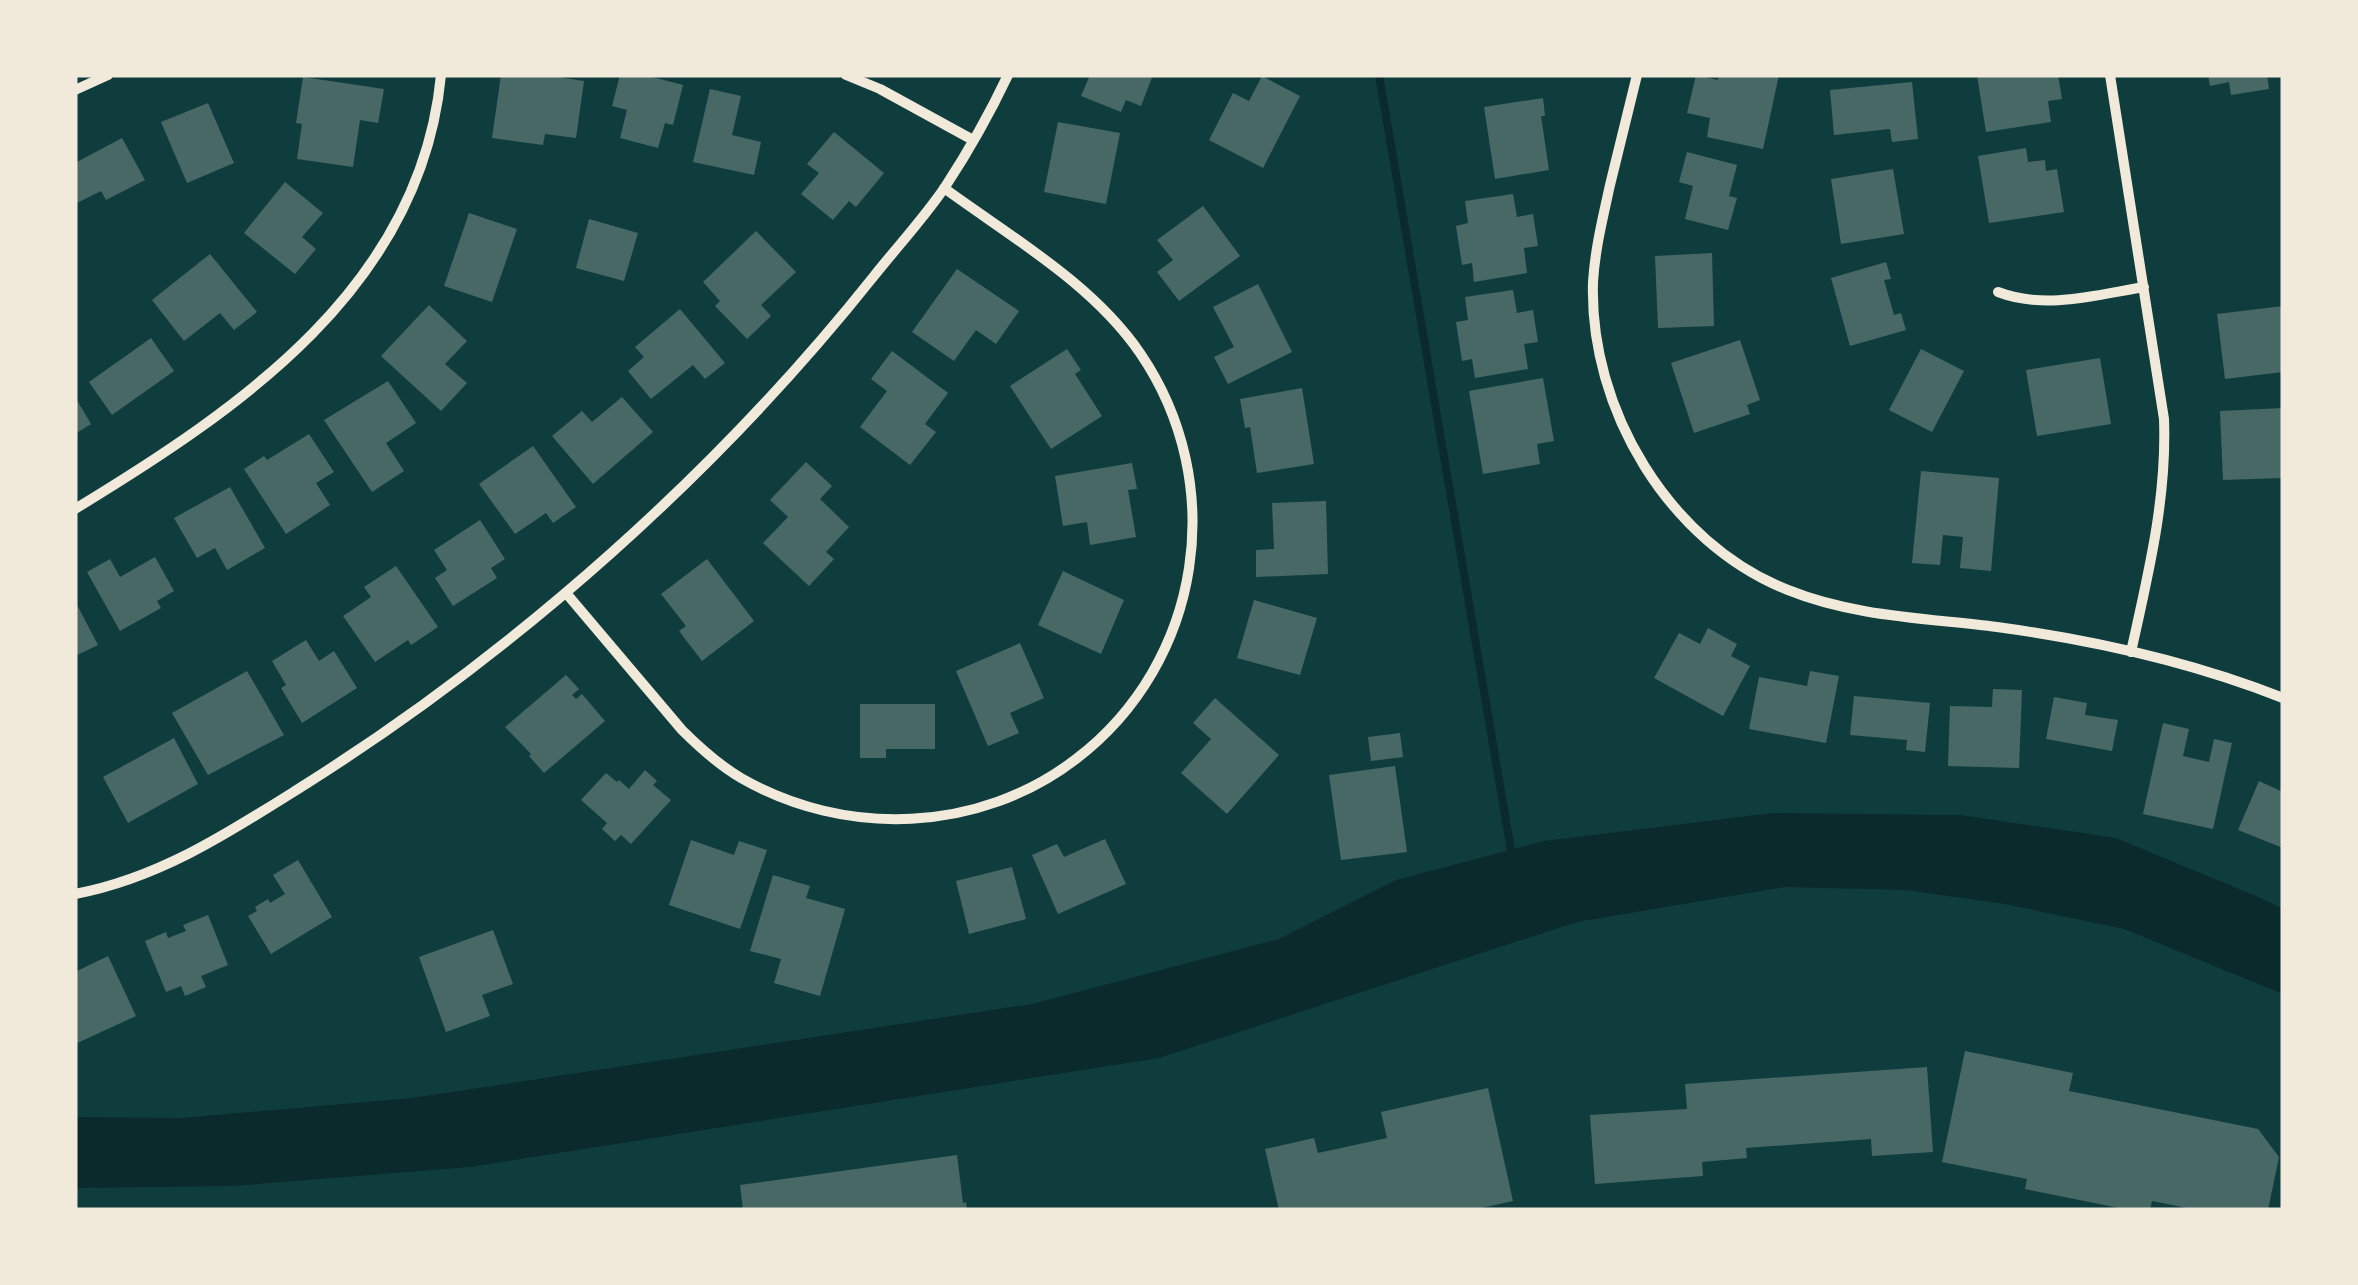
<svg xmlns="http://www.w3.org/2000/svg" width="2358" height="1285" viewBox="0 0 2358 1285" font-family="'Golos Text',sans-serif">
<rect width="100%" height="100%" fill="#0f3d3e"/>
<path fill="#0a2a2b" d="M1772,813L1960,815L2116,838L2263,899L2283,909V994L2124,929L2005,904L1906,890L1784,887L1577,922L1159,1058L470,1167L233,1186L75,1188V1117L181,1118L412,1098L1032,1004L1279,939L1396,880L1544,841Z"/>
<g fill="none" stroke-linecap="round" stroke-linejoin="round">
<path stroke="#0a2a2b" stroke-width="8" d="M1379,75L1511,850"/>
</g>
<path fill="#486865" d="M501,75H544L584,81L576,138L545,134L543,145L492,138Z
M620,75H645L683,85L673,125L665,123L658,148L620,138L627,110L612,106Z
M1090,75H1153L1141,106L1126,100L1121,112L1081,96Z
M1696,75L1718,80L1719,75H1779L1763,149L1707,137L1710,118L1687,113Z
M1977,75H2058L2062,99L2048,101L2051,122L1986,132Z
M2208,75H2267L2269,89L2231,95L2229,82L2210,86Z
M1262,76L1300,96L1263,168L1209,140L1233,93L1249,101Z
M303,77L384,89L378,123L360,120L353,167L297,159L302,124L296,123Z
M1912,82L1918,139L1892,142L1890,129L1834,135L1830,90Z
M710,89L741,96L732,135L761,142L754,175L693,162Z
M1543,98L1545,116H1541L1549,170L1495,179L1484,107Z
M208,103L234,163L187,183L161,122Z
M1058,122L1120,133L1106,204L1044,192Z
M834,132L884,173L856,207L849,201L833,220L801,194L819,173L807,164Z
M122,138L145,180L106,200L101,191L75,204V163Z
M2026,148L2028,162L2045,160L2046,171L2057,169L2064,212L1989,223L1978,156Z
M1687,152L1737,165L1729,196L1737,198L1728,230L1685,219L1693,186L1679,182Z
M1893,169L1904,234L1841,244L1831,179Z
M285,182L323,213L302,237L316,249L295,274L244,233Z
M1513,194L1517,217L1533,214L1538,246L1524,248L1527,273L1474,282L1472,263L1462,265L1456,226L1468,223L1465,201Z
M1203,206L1240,256L1179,301L1157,272L1173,260L1157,240Z
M469,213L517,229L492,302L444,286Z
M589,219L638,233L624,281L576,268Z
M756,231L796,272L761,305L771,316L747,339L715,306L720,301L703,282Z
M1712,253L1714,326L1658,328L1655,256Z
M210,254L257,312L234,330L220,313L184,341L152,300Z
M1886,262L1891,279L1884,280L1894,315L1901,313L1906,330L1850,346L1831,278Z
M957,269L1019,311L996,344L976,330L954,361L912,332Z
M1258,284L1292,352L1228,384L1214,357L1234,347L1213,307Z
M1513,290L1517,313L1533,310L1538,342L1524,344L1528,369L1475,378L1472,359L1462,361L1456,322L1468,320L1465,297Z
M429,305L467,341L445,364L467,383L441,411L381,356Z
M2283,306V372L2225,379L2217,314Z
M680,309L725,363L705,379L693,365L651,399L628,371L644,357L635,347Z
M151,338L174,371L112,415L89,382Z
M1740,340L1760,400L1747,405L1750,414L1694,433L1671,363Z
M1067,349L1081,370L1075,374L1102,416L1051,449L1010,386Z
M1921,349L1964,371L1932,432L1889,410Z
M892,351L948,393L925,424L936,432L910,465L860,427L887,391L871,379Z
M2100,358L2111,424L2037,436L2026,370Z
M1543,378L1554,441L1537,444L1540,464L1483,474L1469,391Z
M388,381L416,423L386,443L404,471L372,492L324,420Z
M1302,388L1314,464L1257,473L1250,427L1245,428L1240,399Z
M75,397L91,424L75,434Z
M622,397L653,432L593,484L552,436L582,411L592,422Z
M2283,408V478L2223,480L2220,411Z
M309,434L334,472L316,483L330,505L286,534L244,469L264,456L267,460Z
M533,446L576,507L553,523L546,513L515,534L479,484Z
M806,462L832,486L820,499L849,527L826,552L834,559L809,586L763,543L788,517L770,500Z
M1132,463L1137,489L1128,490L1136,537L1090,545L1087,522L1063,526L1055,476Z
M1921,471L1999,478L1991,571L1960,568L1963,537L1943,535L1940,565L1912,563Z
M230,487L265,548L227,570L215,548L197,558L174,518Z
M1326,501L1328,574L1256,577V550L1274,549L1272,503Z
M480,520L505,559L491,568L497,578L453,606L435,578L447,570L434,550Z
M155,557L174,591L157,601L161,608L120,631L87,572L110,559L120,577Z
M707,559L754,621L702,661L679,631L686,626L661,594Z
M396,566L438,627L411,645L408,640L375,662L343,616L371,597L364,587Z
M1063,571L1124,600L1101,654L1038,625Z
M1254,600L1317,618L1300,675L1237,658Z
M75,601L98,645L75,656Z
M1708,628L1737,644L1731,656L1750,666L1723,716L1654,678L1679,633L1700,644Z
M306,640L319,661L334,651L357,688L302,723L281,688L286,685L272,661Z
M1020,643L1044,698L1010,713L1019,733L988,746L956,671Z
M247,671L284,735L208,775L172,713Z
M1810,671L1839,676L1826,743L1749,729L1759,677L1807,686Z
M566,675L579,689L572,695L576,699L582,694L605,721L544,773L529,756L531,754L505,727Z
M1993,689L2022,690L2019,768L1948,766L1950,706L1992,707Z
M1854,696L1930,703L1925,752L1906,750L1907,740L1850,735Z
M2054,697L2087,703L2085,715L2118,720L2112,751L2046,739Z
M1215,698L1279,755L1227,814L1181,773L1211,739L1193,723Z
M860,704H935V749H886V758H860Z
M2163,723L2189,729L2183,756L2209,762L2214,739L2232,743L2213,829L2143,814Z
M1400,733L1403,757L1371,761L1368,737Z
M174,738L198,784L128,823L103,777Z
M1395,766L1407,852L1341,860L1329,775Z
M645,770L657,781L653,785L671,800L631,844L621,835L615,841L602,829L607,823L581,800L606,773L617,782L619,780L629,789Z
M2259,781L2283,792V848L2238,830Z
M1105,839L1126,884L1058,914L1032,855L1057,844L1064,857Z
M691,840L734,855L739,841L767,850L740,929L669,905Z
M298,860L332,917L271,954L248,916L257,911L255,907L268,899L270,903L285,894L273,875Z
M1012,867L1026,919L969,934L956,881Z
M773,875L810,886L806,898L845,909L820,996L774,983L781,959L750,951Z
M208,915L228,965L201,976L206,987L185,996L181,986L166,992L145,941L166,932L168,938L186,931L183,925Z
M493,930L513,984L482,995L490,1016L446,1032L419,957Z
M108,956L136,1016L75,1044V972Z
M1965,1051L2073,1073L2069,1091L2258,1129L2279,1157L2268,1210H2197L2152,1201L2150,1210H2129L2025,1189L2027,1179L1942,1162Z
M1927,1067L1933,1152L1872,1156L1871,1139L1746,1148L1747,1158L1702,1162L1703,1176L1595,1184L1590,1115L1687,1109L1685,1084Z
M1488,1088L1513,1201L1472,1210H1279L1265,1149L1314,1138L1318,1153L1387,1138L1381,1112Z
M957,1155L963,1203L966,1202L967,1210H743L740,1185Z"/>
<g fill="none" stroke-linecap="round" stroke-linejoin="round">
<path stroke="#f1e9da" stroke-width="10" d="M846,75L880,89L973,140
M1637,75C1628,112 1619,149 1610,185C1603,217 1595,249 1593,282C1589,409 1669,543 1788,590C1855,617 1927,618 1997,627C2093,640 2192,662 2283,698
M2110,75L2164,419C2167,499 2148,575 2131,652
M75,90L108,75
M1998,292C2045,310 2096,295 2144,287
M75,509C241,408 421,286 441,75
M566,593L682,730C700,748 719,765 741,778C845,838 980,833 1076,759C1203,662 1229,483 1140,353C1093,284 1011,237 944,188
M75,894C161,878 233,830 306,784C518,650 718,472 874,276C897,247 924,218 945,187C968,152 990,113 1008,75"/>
</g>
<rect width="2358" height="1285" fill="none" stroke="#f1e9da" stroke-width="155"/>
</svg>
